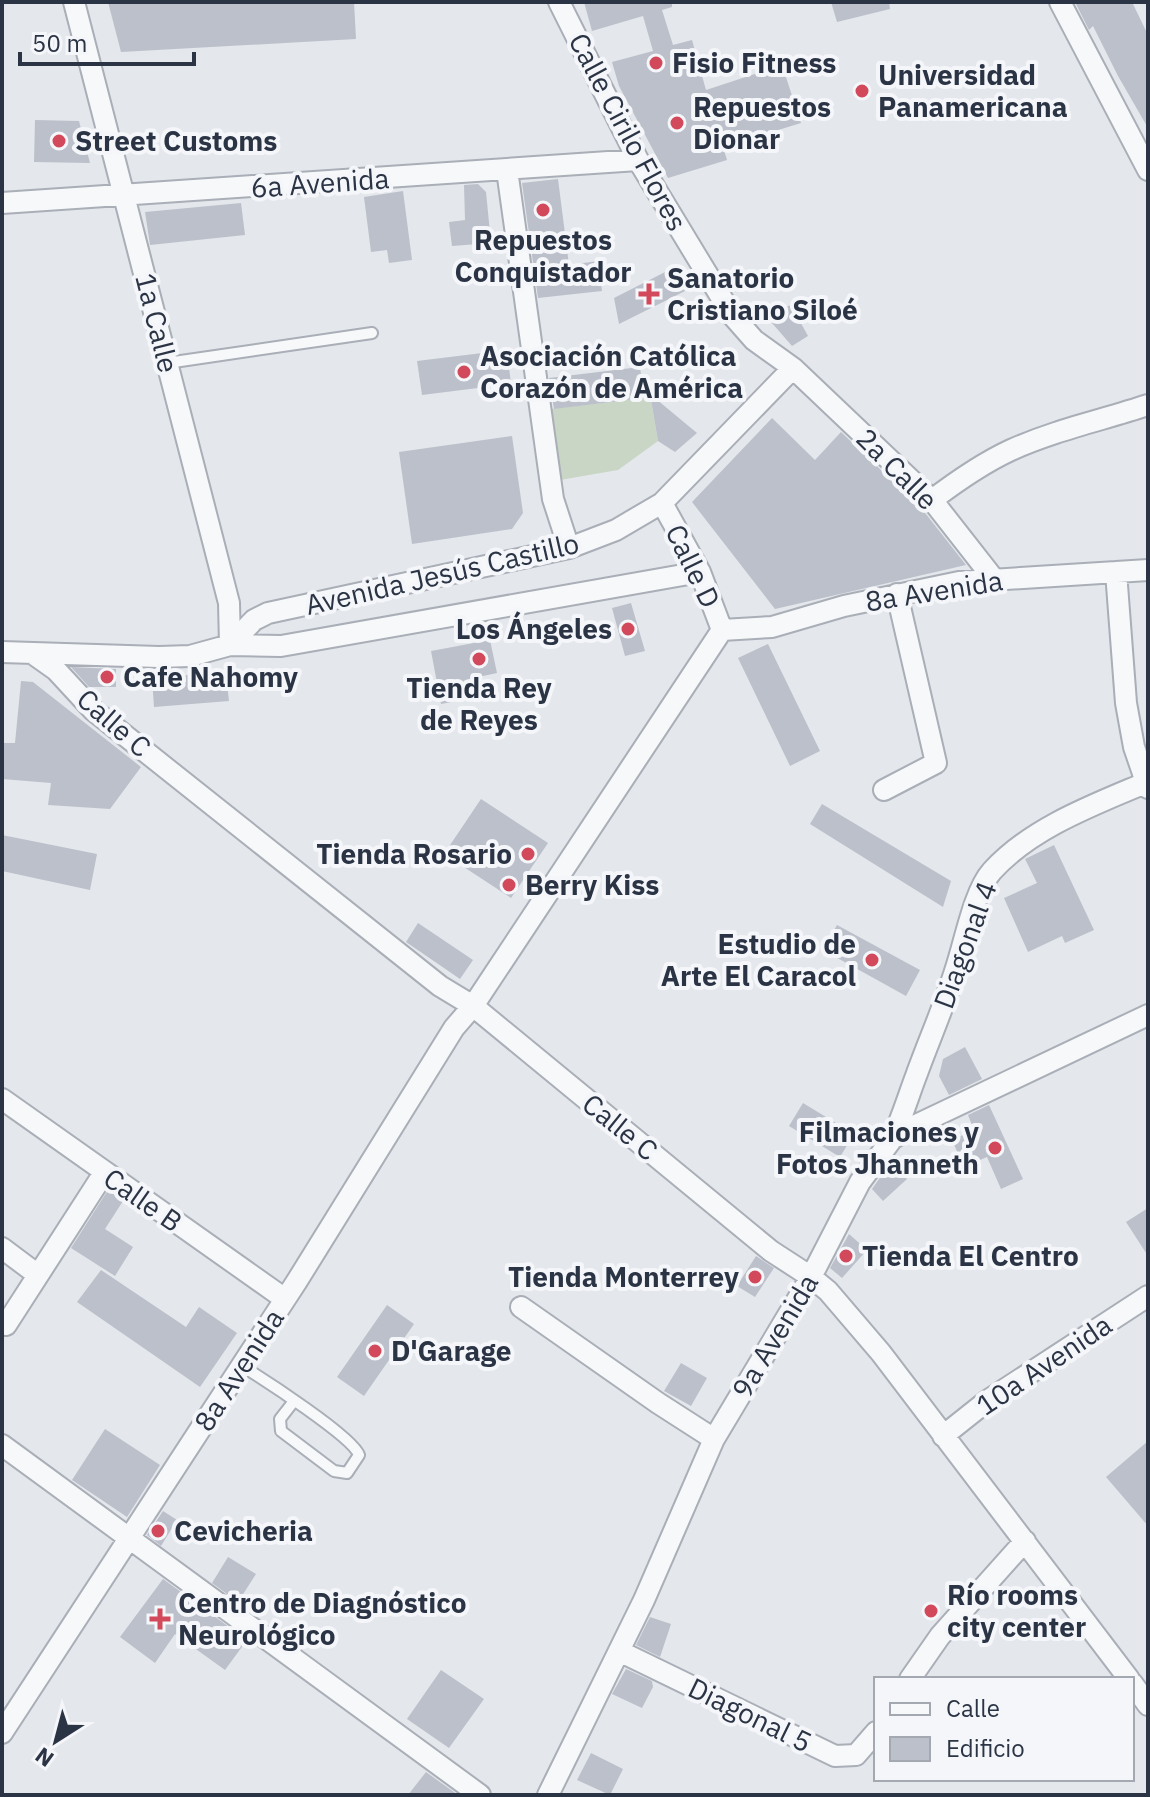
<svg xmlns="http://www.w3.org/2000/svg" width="1150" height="1797" viewBox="0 0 1150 1797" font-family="'IBM Plex Sans',sans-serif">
<rect width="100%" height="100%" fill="#e4e7ec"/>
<path fill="#c9d6c5" d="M650,394L658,441L618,470L560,480L551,409L644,398Z"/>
<path fill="#bbc0ca" d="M108,2H354L356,39L121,52Z
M584,2H672V7L662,10L673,45L692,40L706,90L782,65L801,123L723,147L727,160L668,178L619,86L612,62L653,51L643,16L592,31Z
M831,2H889L890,9L837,22Z
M1075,2H1132L1148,35V128L1118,76L1093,26L1089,30Z
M35,120L79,121L90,163L34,162Z
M558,179L569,265L598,261L602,291L538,298L522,183Z
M478,184L486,192L491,243L452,246L449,222L465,220L464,185Z
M403,191L412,260L389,263L387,250L371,252L364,197Z
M241,203L245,235L150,245L145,212Z
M673,268L685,291L619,324L614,298Z
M791,305L808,336L792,346L765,315Z
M507,350L511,384L422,395L417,361Z
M640,367L644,398L554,409L549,378Z
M650,394L697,433L675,452L658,441Z
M772,418L815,460L841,432L922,509L966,565L775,609L692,502Z
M512,436L523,513L512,529L412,544L399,452Z
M631,603L645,651L625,656L612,608Z
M490,640L497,673L469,679L472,698L441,704L431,651Z
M768,644L820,751L790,766L738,658Z
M71,667L116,669V687H89Z
M201,674L202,677L226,675L229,701L154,707L152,678Z
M21,681L33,682L141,767L110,809L48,805L51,783L2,779V743H15Z
M481,799L548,843L511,898L444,854Z
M822,804L951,881L943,907L810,824Z
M2,835L97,854L90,890L2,871Z
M1054,845L1094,930L1065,943L1062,936L1028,952L1004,898L1037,883L1025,859Z
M418,923L473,960L460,979L406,942Z
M837,925L920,970L906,996L823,950Z
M965,1047L982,1079L949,1095L939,1076L943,1059Z
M803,1103L854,1134L840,1157L789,1126Z
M989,1105L1023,1179L1001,1189L987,1157L964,1167L952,1140L974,1130L968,1115Z
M891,1162L907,1179L883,1201L872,1189Z
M108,1190L123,1201L105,1229L133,1247L115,1276L71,1248Z
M1148,1208V1256L1126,1222Z
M849,1234L867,1250L842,1278L830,1268Z
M756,1256L774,1268L755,1297L737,1286Z
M101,1270L186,1327L199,1307L237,1333L200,1387L77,1302Z
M387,1305L414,1324L364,1396L337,1377Z
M681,1363L707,1378L691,1406L664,1391Z
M105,1429L160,1465L127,1517L72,1480Z
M1148,1441V1526L1106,1477Z
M163,1511L177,1520L161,1546L147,1535Z
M228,1557L256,1574L238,1602L212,1583Z
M163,1579L247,1640L225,1670L175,1634L155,1663L120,1637Z
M650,1617L671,1624L660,1657L636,1645Z
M626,1669L652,1681L653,1687L642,1708L612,1694Z
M441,1670L484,1699L449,1748L407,1719Z
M591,1753L623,1769L610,1795L577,1780Z
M426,1772L458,1795H408Z"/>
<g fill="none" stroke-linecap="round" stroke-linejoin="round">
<defs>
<path id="service" d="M167,363L372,333
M242,1366C263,1379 353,1437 359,1455L347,1473L334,1471L281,1431L280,1419L294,1401"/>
<path id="minor" d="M74,2L229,603L230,645
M559,2L638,160L732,315L754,340L793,368L932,500L993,578
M1060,2L1148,170
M507,170L553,499L569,548
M2,203L638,160
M932,500C957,481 983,463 1011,450C1055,430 1103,420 1148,405
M662,503L700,572L722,630
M1116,572L1126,703L1134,747L1148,788
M722,630L772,627L844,606L959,582L1148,570
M230,645L254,620L268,613L569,548L616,530L662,503L793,368
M2,652L159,657L190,656L230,645L281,646L700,572
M32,653L56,670L93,710L440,986L473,1006L771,1251L811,1277L828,1291L881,1353L1129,1679
M884,790L936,763L897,594
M2,1099L285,1299
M892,1139C902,1118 908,1097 916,1076C929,1040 945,1004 956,968C965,941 974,891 992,871C1031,828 1093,805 1145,783
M2,1248L38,1275
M521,1307L658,1403L714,1439
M6,1325L104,1173
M943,1436L987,1401L1148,1296
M2,1445L480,1795
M619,1651L835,1756L856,1755L876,1732
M910,1679L940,1636L1025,1541
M1132,1683L1148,1705
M2,1733L297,1281L454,1028L473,1006L722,630
M548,1795L644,1600L714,1439L811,1277L860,1182L892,1139L914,1126L1148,1015"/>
</defs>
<use href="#service" stroke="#a9aeb7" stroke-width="14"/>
<use href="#minor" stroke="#a9aeb7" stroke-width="24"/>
<use href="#service" stroke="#f7f8fa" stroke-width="10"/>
<use href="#minor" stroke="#f7f8fa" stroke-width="20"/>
</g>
<g fill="#d1495b" stroke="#f4f6f9" stroke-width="3">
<circle cx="656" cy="63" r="8"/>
<circle cx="862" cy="91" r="8"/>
<circle cx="677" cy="123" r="8"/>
<circle cx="59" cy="141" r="8"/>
<circle cx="543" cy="210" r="8"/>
<path d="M645 282h8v8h8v8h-8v8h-8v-8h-8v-8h8z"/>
<circle cx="464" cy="372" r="8"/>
<circle cx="628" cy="629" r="8"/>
<circle cx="479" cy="659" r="8"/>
<circle cx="107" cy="677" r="8"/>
<circle cx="528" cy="854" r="8"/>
<circle cx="509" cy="885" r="8"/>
<circle cx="872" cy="960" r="8"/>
<circle cx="995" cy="1148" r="8"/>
<circle cx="846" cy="1256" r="8"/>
<circle cx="755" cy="1277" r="8"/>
<circle cx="375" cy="1351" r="8"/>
<circle cx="158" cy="1531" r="8"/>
<circle cx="931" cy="1611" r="8"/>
<path d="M156 1607h8v8h8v8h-8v8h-8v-8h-8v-8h8z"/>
</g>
<g text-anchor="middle" stroke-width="8" stroke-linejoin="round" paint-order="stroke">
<g font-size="28" font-weight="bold" fill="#2b3445" stroke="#f4f6f9" text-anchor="start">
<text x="672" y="73">Fisio Fitness</text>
<text x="878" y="85">Universidad<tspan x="878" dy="32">Panamericana</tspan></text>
<text x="693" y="117">Repuestos<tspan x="693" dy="32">Dionar</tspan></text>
<text x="75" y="151">Street Customs</text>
<text x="543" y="250" text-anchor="middle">Repuestos<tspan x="543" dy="32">Conquistador</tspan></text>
<text x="667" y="288">Sanatorio<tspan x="667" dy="32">Cristiano Siloé</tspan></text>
<text x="480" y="366">Asociación Católica<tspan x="480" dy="32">Corazón de América</tspan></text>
<text x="612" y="639" text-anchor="end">Los Ángeles</text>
<text x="123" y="687">Cafe Nahomy</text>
<text x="479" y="698" text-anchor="middle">Tienda Rey<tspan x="479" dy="32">de Reyes</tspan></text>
<text x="512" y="864" text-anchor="end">Tienda Rosario</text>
<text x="525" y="895">Berry Kiss</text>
<text x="856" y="954" text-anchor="end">Estudio de<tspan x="856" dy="32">Arte El Caracol</tspan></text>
<text x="979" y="1142" text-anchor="end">Filmaciones y<tspan x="979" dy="32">Fotos Jhanneth</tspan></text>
<text x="862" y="1266">Tienda El Centro</text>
<text x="739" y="1287" text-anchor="end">Tienda Monterrey</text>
<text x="391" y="1361">D'Garage</text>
<text x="174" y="1541">Cevicheria</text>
<text x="947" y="1605">Río rooms<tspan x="947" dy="32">city center</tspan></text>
<text x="178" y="1613">Centro de Diagnóstico<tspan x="178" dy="32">Neurológico</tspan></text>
</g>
<g font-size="28" fill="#2b3445" stroke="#f4f6f9">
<text transform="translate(628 132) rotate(62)" y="10">Calle Cirilo Flores</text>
<text transform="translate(320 183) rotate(-4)" y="10">6a Avenida</text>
<text transform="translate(157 323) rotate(76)" y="10">1a Calle</text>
<text transform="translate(897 469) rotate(45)" y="10">2a Calle</text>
<text transform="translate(693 566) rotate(64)" y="10">Calle D</text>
<text transform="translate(442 574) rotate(-13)" y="10">Avenida Jesús Castillo</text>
<text transform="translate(934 591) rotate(-9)" y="10">8a Avenida</text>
<text transform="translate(114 723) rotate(41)" y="10">Calle C</text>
<text transform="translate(965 945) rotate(-70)" y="10">Diagonal 4</text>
<text transform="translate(620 1127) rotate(39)" y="10">Calle C</text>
<text transform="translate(143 1200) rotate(35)" y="10">Calle B</text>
<text transform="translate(775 1336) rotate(-59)" y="10">9a Avenida</text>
<text transform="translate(1044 1365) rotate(-34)" y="10">10a Avenida</text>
<text transform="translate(239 1370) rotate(-57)" y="10">8a Avenida</text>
<text transform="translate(750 1715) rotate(26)" y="10">Diagonal 5</text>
</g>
</g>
<rect width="1150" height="1797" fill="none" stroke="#2b3445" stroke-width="8"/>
<rect x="874" y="1677" width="260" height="104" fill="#f4f6f9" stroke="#a4a8b1" stroke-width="2"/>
<rect x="890" y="1703" width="40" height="12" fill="#f7f8fa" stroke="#a4a8b1" stroke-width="2"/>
<text x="946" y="1717" font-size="24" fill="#2b3445">Calle</text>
<rect x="890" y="1737" width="40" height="24" fill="#bbc0ca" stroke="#a4a8b1" stroke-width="2"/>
<text x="946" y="1757" font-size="24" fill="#2b3445">Edificio</text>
<g transform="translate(56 1741) rotate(216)" stroke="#f4f6f9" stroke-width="6" paint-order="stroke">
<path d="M0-6L14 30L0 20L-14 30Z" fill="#2b3445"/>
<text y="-12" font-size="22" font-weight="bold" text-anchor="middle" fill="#2b3445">N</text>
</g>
<path d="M20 52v12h174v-12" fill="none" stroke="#2b3445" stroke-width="4"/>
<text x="32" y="52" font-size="24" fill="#2b3445" stroke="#f4f6f9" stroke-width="6" paint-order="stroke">50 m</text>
</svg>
